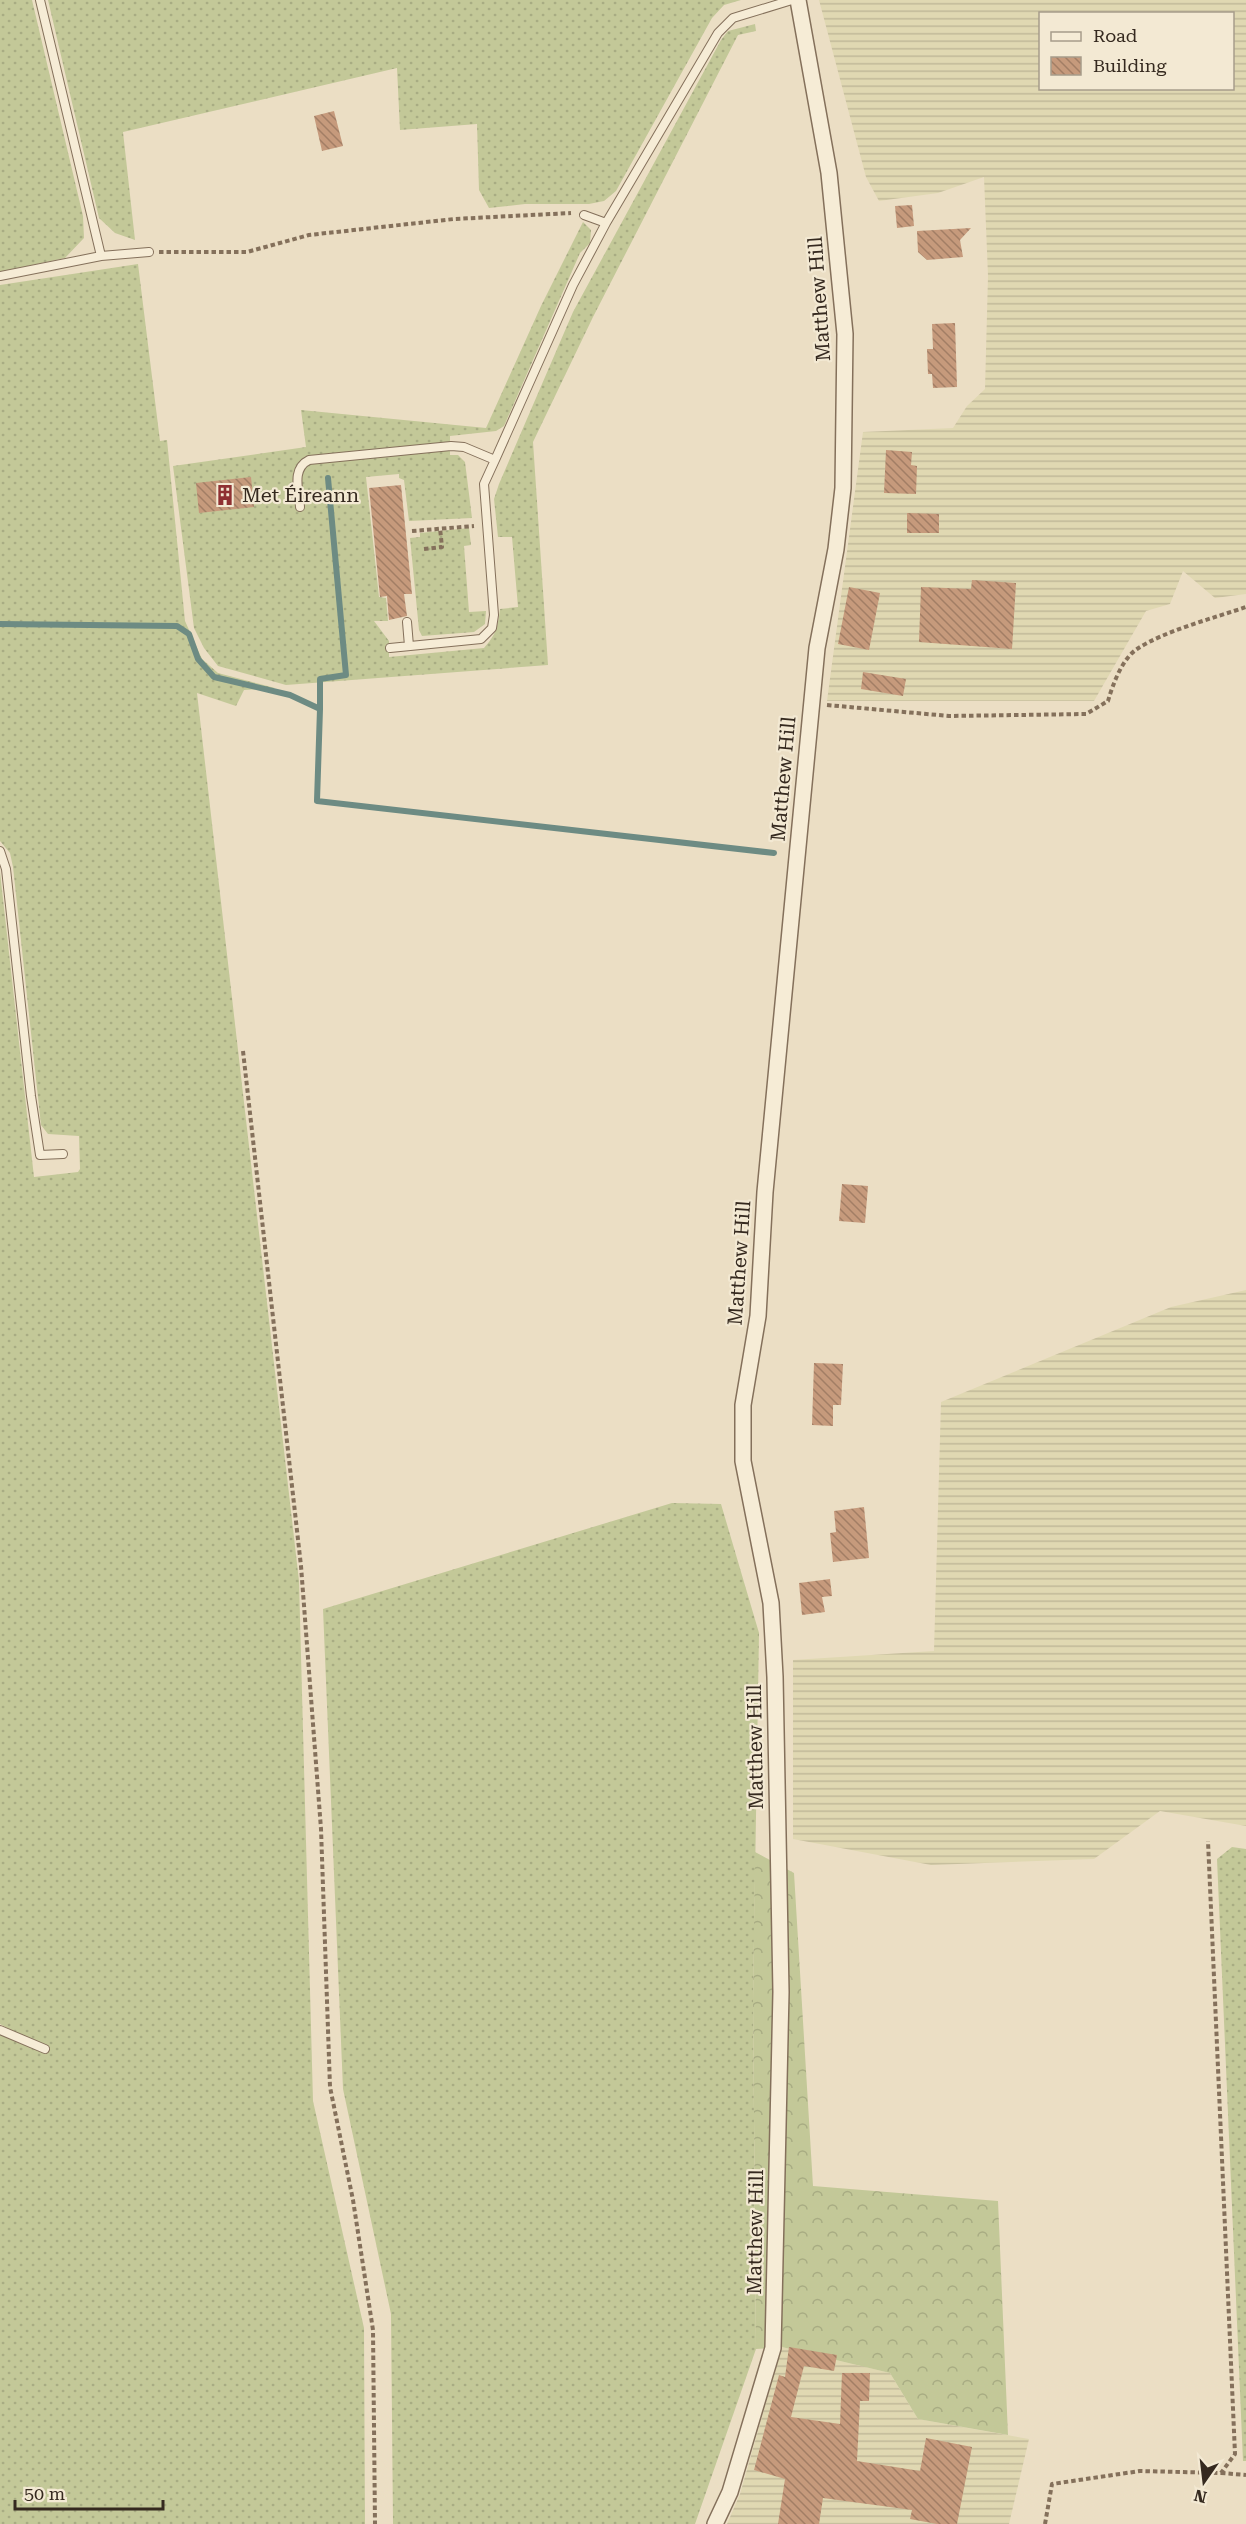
<svg xmlns="http://www.w3.org/2000/svg" width="1246" height="2524" viewBox="0 0 1246 2524" font-family="'Roboto Serif',serif">
<defs>
<pattern id="farmland-rules" width="6" height="5" patternUnits="userSpaceOnUse" patternTransform="scale(1.5)"><rect width="6" height="5" fill="#e0d8b2"/><path d="M0 2.5h6" fill="none" stroke="#c1b999"/></pattern>
<pattern id="grass-dots" width="8" height="8" patternUnits="userSpaceOnUse" patternTransform="scale(1.5)"><rect width="8" height="8" fill="#c3c898"/><path d="M2 2h.1M6 6h.1" fill="none" stroke="#a8ac83" stroke-width="1.8" stroke-linecap="round"/></pattern>
<pattern id="forest-crowns" width="20" height="18" patternUnits="userSpaceOnUse" patternTransform="scale(1.5)"><rect width="20" height="18" fill="#c3c898"/><path d="M2 6a3 3 0 1 1 6 0M12 15a3 3 0 1 1 6 0" fill="none" stroke="#a8ac83"/></pattern>
<pattern id="building-back-hatch" width="6" height="6" patternUnits="userSpaceOnUse" patternTransform="scale(1.5)"><rect width="6" height="6" fill="#c69a7c"/><path d="M-1 5l2 2M0 0l6 6M5-1l2 2" fill="none" stroke="#a27e65"/></pattern>
</defs>
<rect width="100%" height="100%" fill="#ebdec4"/>
<path fill="url(#farmland-rules)" fill-rule="evenodd" d="M819,0H1246V594L1215,598L1183,571L1170,604L1146,611L1094,701H827L863,432L953,428L967,406L985,389L988,276L984,177L938,193L879,201L866,177ZM1040,14H1232V88H1040Z
M1246,1290V1826L1160,1811L1094,1859L931,1865L793,1839V1660L934,1651L941,1402L1171,1307Z
M782,2347L890,2373L918,2419L1029,2439L1009,2524H727L740,2494Z"/>
<path fill="url(#grass-dots)" d="M0,0H32L83,216L84,238L65,258L0,272Z
M48,0H741L724,5L712,18L616,191L604,201L589,204H525L489,208L479,190L477,124L400,130L397,68L123,132L135,240L115,233L99,218Z
M755,24L756,31L738,35L593,317L533,442L548,665L286,685L218,666L204,648L194,628L173,466L306,447L301,410L486,428L541,306L583,222L591,230L590,243L580,253L504,426L496,431L450,436V455H458L465,462L472,518L409,521L404,480L399,478V474L366,477L379,597L386,598L388,621H374L389,641V657L484,648C496,635 498,626 500,609L518,607L512,537H498L494,499L499,484L573,312L721,40L728,31Z
M138,264L160,441L167,440L185,621L202,659L218,673L275,688L244,690L236,706L197,693L299,1581L313,2101L364,2328L365,2524H0V2034L21,2044L25,2038L0,2024V872L34,1177L78,1172L80,1169L79,1136L48,1134L41,1125L13,867L10,853L0,841V285Z
M469,528L471,545L464,546L469,612L486,611L485,624L474,632L422,636L419,630L410,538L420,537V533Z
M672,1503L721,1504L759,1633L753,2000L756,2349L695,2524H393L391,2314L343,2089L323,1609Z
M1232,1847L1246,1849V2461H1243L1217,1859Z"/>
<path fill="url(#forest-crowns)" d="M755,1852L794,1873L813,2186L998,2201L1008,2435L918,2419L890,2373L782,2347L756,2349L753,2000Z"/>
<g fill="none" stroke-linecap="round" stroke-linejoin="round">
<path stroke="#6d8b83" stroke-width="6" d="M0,624L177,626L189,634L198,659L214,677L290,695L320,709V679L346,675L328,478
M320,709L317,801L774,853"/>
</g>
<path fill="url(#building-back-hatch)" d="M334,111L343,146L322,151L314,116Z
M912,205L914,226L897,228L895,206Z
M971,228L960,240L963,257L927,260L918,252L917,231Z
M955,323L957,387L933,388L932,374H928L927,349H933L932,324Z
M886,450L912,452L911,465L917,466L916,494L884,493Z
M251,477L254,507L199,513L196,483Z
M401,485L412,594H404L407,616L389,620L387,596L380,597L369,488Z
M907,513L939,514V533H907Z
M972,580L1016,583L1012,649L919,642L921,587L971,589Z
M849,587L880,593L869,650L838,644Z
M863,672L906,679L903,696L861,689Z
M842,1184L868,1186L865,1223L839,1221Z
M814,1363L843,1364L841,1405H833V1426L812,1425Z
M864,1507L869,1558L833,1562L830,1533L836,1532L834,1511Z
M830,1579L832,1596L822,1597L825,1612L802,1615L799,1583Z
M789,2347L837,2355L834,2371L804,2366L791,2417L840,2424L842,2373H870L869,2401H860L857,2461L920,2471L926,2438L972,2447L957,2524H937L910,2519L912,2510L823,2498L819,2524H778L785,2479L754,2470L779,2375L785,2377Z"/>
<g fill="none" stroke-linecap="round" stroke-linejoin="round">
<defs>
<path id="lane" d="M40,0L101,256
M584,215L606,223
M0,276L101,256L149,252
M495,460L573,285L606,223L718,33L733,18L792,0
M300,507C299,490 291,469 309,460L451,446L464,447L495,460L484,484L494,615L492,628L481,639L390,648
M407,622L409,646
M0,851L6,869L31,1096L40,1155L63,1154
M0,2030L45,2049"/>
<path id="street" d="M715,2524L730,2492L773,2348L781,1992L775,1677L771,1603L743,1461V1405L758,1316L765,1192L817,648L836,549L843,488L845,334L829,173L798,0"/>
</defs>
<use href="#lane" stroke="#84705b" stroke-width="10"/>
<use href="#street" stroke="#84705b" stroke-width="18"/>
<path stroke="#84705b" stroke-width="4" stroke-dasharray="4.5 3" stroke-linecap="butt" d="M159,252H247L309,235L454,219L571,213
M412,531L474,526
M424,549L442,547L440,528
M827,705L949,716L1086,714L1108,701C1113,684 1122,659 1137,649C1164,631 1214,618 1246,607
M243,1051L301,1566L321,1829L330,2087L353,2200L373,2330L375,2524
M1221,2473L1246,2475
M1045,2524L1052,2484L1140,2471L1221,2473L1235,2454L1208,1841"/>
<use href="#lane" stroke="#f6ecd6" stroke-width="8"/>
<use href="#street" stroke="#f6ecd6" stroke-width="15"/>
</g>
<defs>
<symbol id="building-bare" viewBox="-9 -9 18 18"><path d="M-4-6H4V6H1V3H-1V6H-4ZM-2.5-4.3h1.7v1.8h-1.7ZM.8-4.3h1.7v1.8H.8ZM-2.5-1h1.7V.8h-1.7ZM.8-1h1.7V.8H.8Z" fill="#8f3032" stroke="#f3e9d3" stroke-width="2.5" paint-order="stroke"/></symbol>
</defs>
<g fill-rule="evenodd">
<use href="#building-bare" x="210" y="480" width="30" height="30"/>
</g>
<g text-anchor="middle" stroke-width="4.5" stroke-linejoin="round" paint-order="stroke">
<g font-size="20" fill="#35291f" stroke="#f3e9d3">
<text transform="translate(819 299) rotate(-94)" y="7">Matthew Hill</text>
<text transform="translate(783 779) rotate(-85)" y="7">Matthew Hill</text>
<text transform="translate(739 1263) rotate(-86)" y="7">Matthew Hill</text>
<text transform="translate(755 1747) rotate(-91)" y="7">Matthew Hill</text>
<text transform="translate(755 2232) rotate(-89)" y="7">Matthew Hill</text>
</g>
<g font-size="20" fill="#35291f" stroke="#f3e9d3" text-anchor="start">
<text x="242" y="502">Met Éireann</text>
</g>
</g>
<rect x="1039" y="12" width="195" height="78" fill="#f3e9d3" stroke="#a79c8b" stroke-width="1.5"/>
<rect x="1051" y="32" width="30" height="9" fill="#f6ecd6" stroke="#a79c8b" stroke-width="1.5"/>
<text x="1093" y="42" font-size="18" fill="#35291f">Road</text>
<rect x="1051" y="57" width="30" height="18" fill="url(#building-back-hatch)" stroke="#a79c8b" stroke-width="1.5"/>
<text x="1093" y="72" font-size="18" fill="#35291f">Building</text>
<g transform="translate(1204 2482) rotate(194)" stroke="#f3e9d3" stroke-width="4.5" paint-order="stroke">
<path d="M0-4.5L10 22L0 15L-10 22Z" fill="#35291f"/>
<text y="-9" font-size="16" font-weight="bold" text-anchor="middle" fill="#35291f">N</text>
</g>
<path d="M15 2500v9h148v-9" fill="none" stroke="#35291f" stroke-width="3"/>
<text x="24" y="2500" font-size="18" fill="#35291f" stroke="#f3e9d3" stroke-width="4.5" paint-order="stroke">50 m</text>
</svg>
